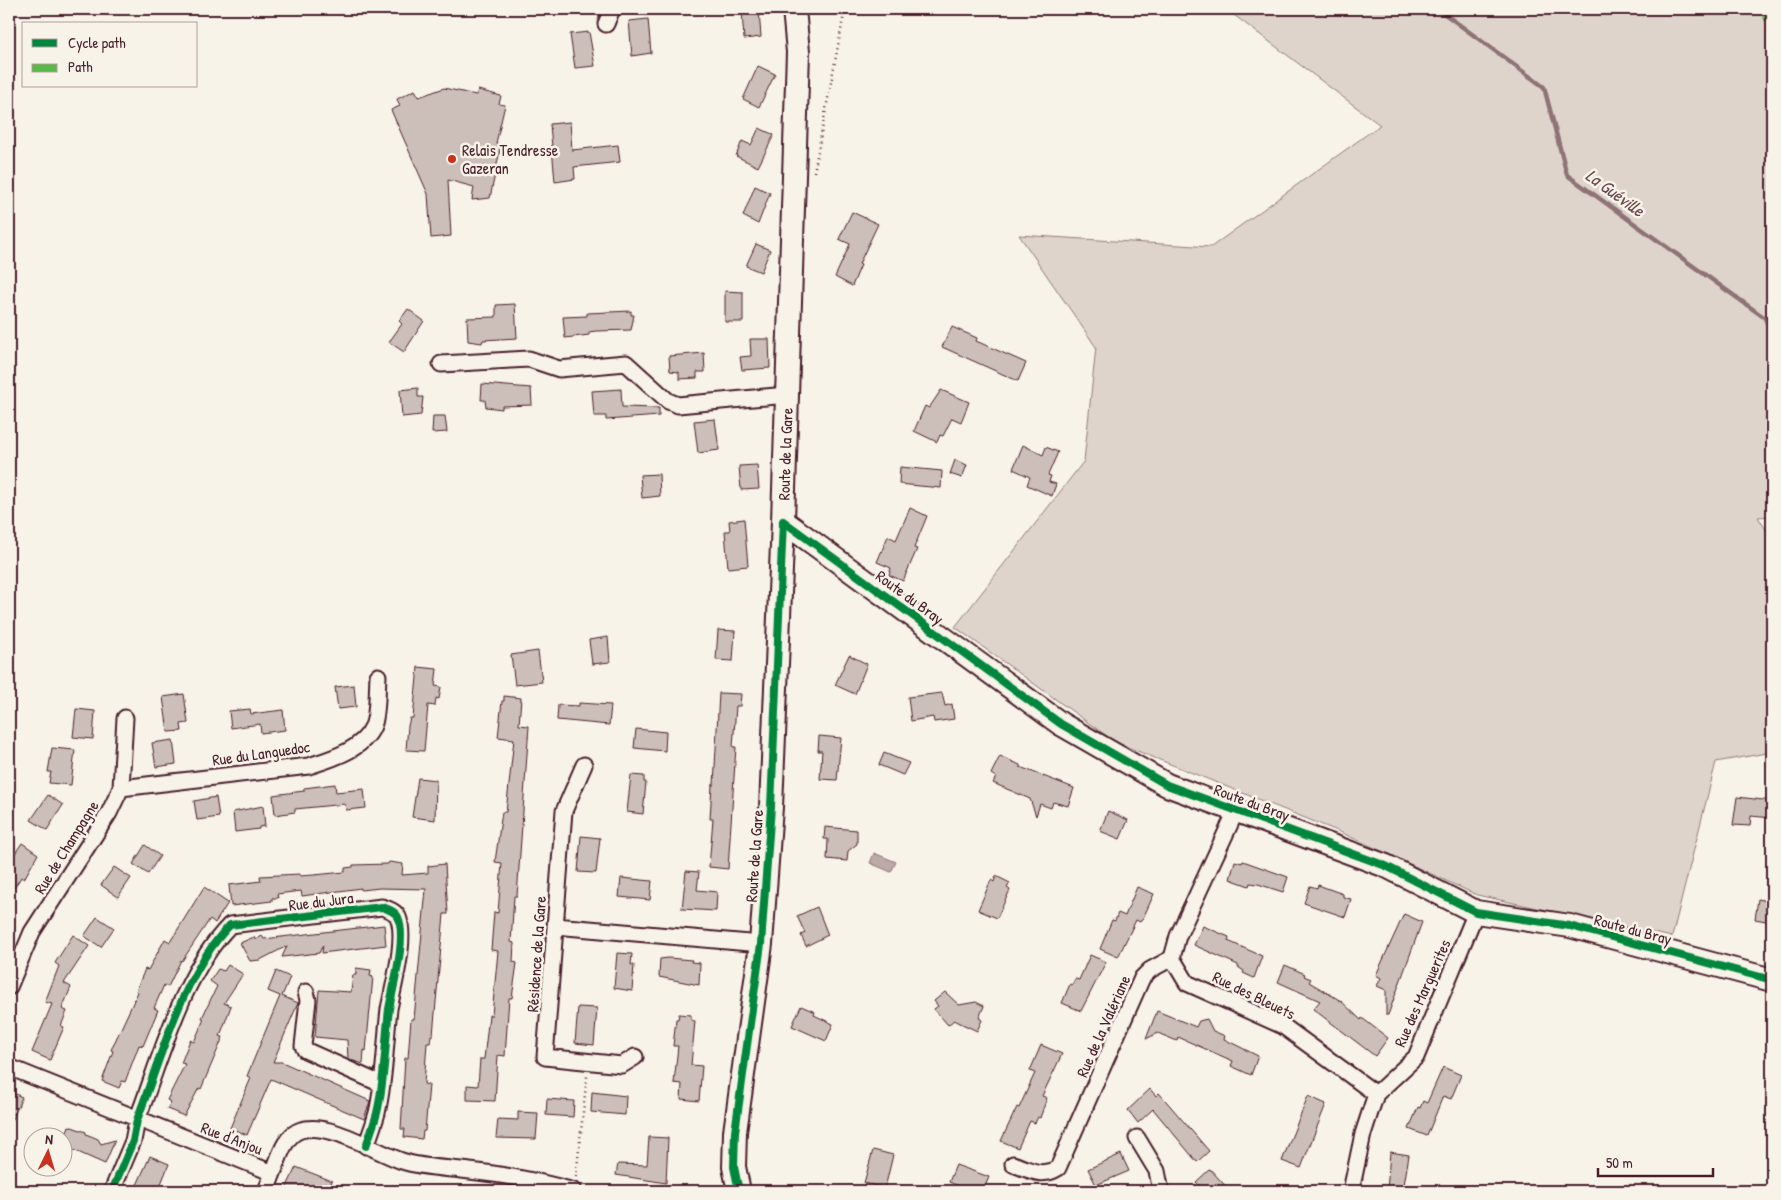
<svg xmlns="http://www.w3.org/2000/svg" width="1781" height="1200" viewBox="0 0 1781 1200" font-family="'Patrick Hand',sans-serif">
<rect width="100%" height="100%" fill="#f7f3e8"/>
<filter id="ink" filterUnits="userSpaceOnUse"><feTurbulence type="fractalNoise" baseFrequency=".02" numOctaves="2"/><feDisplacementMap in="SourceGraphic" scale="10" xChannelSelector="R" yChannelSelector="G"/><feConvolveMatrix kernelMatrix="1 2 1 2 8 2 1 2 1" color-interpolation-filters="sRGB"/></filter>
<g filter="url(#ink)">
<path fill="#ded4cc" stroke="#947a7c" d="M1226,9H1772V516L1758,517L1772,539V752L1716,762L1672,937L1477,895L1340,832L1115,742L955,627L1084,461L1096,347L1019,235L1211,247L1380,125Z"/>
<path fill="#bcaaa7" stroke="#8e7275" d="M874,853L896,862L891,872L870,863Z"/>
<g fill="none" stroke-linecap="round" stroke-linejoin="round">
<path stroke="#8e7275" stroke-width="4.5" d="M1438,9L1544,87L1567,175L1765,318L1772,334"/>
</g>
<path fill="#ccbfb9" stroke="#4a1f2b" d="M759,11L761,37L744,39L742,12Z
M648,19L651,53L632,56L629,21Z
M589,32L595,66L575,68L570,34Z
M758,66L775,74L759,107L743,99Z
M444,88L476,95L478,90L501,96L499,104L505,105L496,143L501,145L490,198L472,200L474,187L448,180L451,236L431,238L428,194L391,110L400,106L397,99L415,90L419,97Z
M570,122L572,150L618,145L620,162L574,167L575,179L555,182L550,124Z
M759,128L774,135L758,167L736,156L742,141L751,145Z
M755,186L770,193L758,224L743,216Z
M852,212L878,224L859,264L861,265L852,286L835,277L850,244L839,239Z
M756,244L770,250L761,272L746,266Z
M725,291L743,292V322H725Z
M515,304L517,338L483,340L482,343L468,341L467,318L496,317V305Z
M408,309L424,321L404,352L389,342L402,324L399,321Z
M631,311V315H634L631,330L596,331L589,332V335L565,338L563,317L587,316V313Z
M952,327L977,338L976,341L1026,363L1018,381L942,347Z
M750,339H769L770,368L742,370L740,357L751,356Z
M704,353L705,372H697V378L679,379V372L670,371L669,356Z
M482,384L531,388L532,405L502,406V409L486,407L485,400H481Z
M418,388V397H423L421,415L402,417L400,390Z
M621,389L622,407L659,408V416L606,420V416H594L592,391Z
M941,390L969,402L961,422L952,418L943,436L940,435L937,442L914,431L925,406L929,408Z
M433,416H445L447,432L432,433Z
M715,419L719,450L698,453L694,421Z
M1023,445L1043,455L1046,447L1058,452L1048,475L1051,476L1049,482L1056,484L1052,496L1027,485L1030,477L1013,469Z
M955,460L967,465L962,478L950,474Z
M757,465L759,489L741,490L739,466Z
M900,467L942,471L941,488L899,484Z
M659,474L660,496L642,498L640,475Z
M910,508L927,516L914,548L917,549L903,581L889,575L891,568L877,562L888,536L896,540Z
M744,519L748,566L728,568L725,531H730L729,521Z
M718,630L735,631L733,661L716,660Z
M608,637L610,662L592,664L589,640Z
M538,651L542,682L515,685L511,655Z
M849,655L867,664L855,694L835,685Z
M418,667L437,669L435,686L441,687L439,699L436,698L435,706L428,705L424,751L406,750L408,726L410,718H413Z
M354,685L356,707L338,709L335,687Z
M719,693L741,694L740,706H736L733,747H736L728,869L709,867L713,819H710L712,785H714Z
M942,693L945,706L952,704L954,719L934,722L933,717L911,721L908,697Z
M184,694L188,723L181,724L182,731L168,732L163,697Z
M504,696L521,698L519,725L529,726L517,896H514L511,942L514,943L513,962L517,963L512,998H509L505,1056L498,1055L495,1101L467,1100V1085L478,1086L480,1059H484L489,1015H492L498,951L491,950L494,912L498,913L502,863L495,862L502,812H506L514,739L498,737L502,701H504Z
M579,703L611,705L609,725L557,720L558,705L579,706Z
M76,709L95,711L93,739L73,737Z
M250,709L251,714L283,710L285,730L261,733L260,724L231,728L229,711Z
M636,729L666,732L665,751L634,748Z
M819,736L841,738L837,780L820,779L822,751H818Z
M173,740L176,764L156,767L152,743Z
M52,748L75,750L71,785L49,783L51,772H48Z
M884,753L909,763L903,775L879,765Z
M1000,756L1020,765V767L1074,788L1068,806L1053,802L1051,808L1040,804L1036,816L1030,799L993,783L996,777L991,774Z
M631,775L644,776V782H646L643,814L627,812Z
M418,778L436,780L435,820L412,817Z
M335,784L336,792L364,789L366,808L346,810L345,804L295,809V812L275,815L273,795L304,791V788Z
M48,795L63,805L47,830L31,820Z
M216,797L219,817L197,820L194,801Z
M1737,797L1772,801V818L1751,816L1750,826L1733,825Z
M263,806L265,826L259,827V829L235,832L233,812Z
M1108,811L1128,820L1120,839L1100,831Z
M825,827L857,830V844L848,851L847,861L827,859L828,839H824Z
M581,836L600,838L596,873L578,872Z
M22,843L38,854L24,879L21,877L9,896V862Z
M145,845L160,856L148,874L133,864Z
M1235,861L1242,863L1243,861L1288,877L1283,892L1258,884L1250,883L1249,886L1230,879Z
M389,862L403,864L402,875L428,873V866L445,864L448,914H444L433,1035H431L430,1043H427L424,1084L429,1085L425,1131H423L422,1139L404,1137L405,1129H401L405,1058H408L411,1019H414L426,889L380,888L361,890V888L302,896L301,891L277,894L278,898H272V901L231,906L229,885L261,881L260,876L300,874V876L314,875L345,872V868L353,867V865L388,864Z
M114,867L131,878L118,897L101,885Z
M686,871L699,872L697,890L717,892L716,911L682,909Z
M996,876L1010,883L1007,888L1010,890L997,918L978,910L991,880L994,882Z
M621,878L652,881L650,900L619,897Z
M1318,885L1343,894V897L1351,899L1345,917L1304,903L1310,886L1317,888Z
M204,887L228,903L215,923L210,919L182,961L181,960L168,987L164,985L154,1008L158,1010L143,1046L139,1045L125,1082L122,1081L119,1088L102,1081L113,1051L111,1050L138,992L136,991L145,969L148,970L165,939L170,942Z
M1137,887L1154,894L1144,916L1140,922L1136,920L1118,957L1100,949L1112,920L1115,921L1118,913L1125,916Z
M1758,899L1772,902V918L1767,917L1766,921L1755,919Z
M817,907L828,935L806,946L801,935L805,933L797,916Z
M1404,914L1422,922L1388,1015H1386V990L1377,986L1381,978L1376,975Z
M97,917L114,928L101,947L84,936Z
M384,925L386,945L322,953L323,945L319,953L282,957L287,946L260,960L250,961L240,943L254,937L255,940L262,936L264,939Z
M1203,926L1229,937L1228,941L1262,956L1254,978L1243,973L1244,971L1238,967V965L1194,945Z
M73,935L89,946L64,983L71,987L62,1009L67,1011L61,1026L64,1027L50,1060L32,1052L52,1004L45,1002L59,966L55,963Z
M617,953L632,954L631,965H634L632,991L614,988Z
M1090,955L1106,962L1081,1011L1062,1003L1070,984L1072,985L1075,979L1079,980Z
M668,958L692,960L691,962L700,963L699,985L659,977L660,959Z
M228,965L243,974L224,1003L231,1006L220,1036L223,1037L201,1089L199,1088L184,1116L167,1109L171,1102L167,1100L185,1064L181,1063L190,1040L194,1042L204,1019L202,1018L217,986L210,981L218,969L224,971Z
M1285,965L1305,974L1304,976L1311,979L1309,982L1341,1001L1361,1020L1362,1018L1388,1038L1375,1056L1313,1009L1320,1001L1278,982Z
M356,968L371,970L370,976L373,977L366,1051L364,1050L363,1064L348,1059L347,1040L315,1037L319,990L351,992L353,975H356Z
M276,971L290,977L282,996L298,1003L273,1062H282L370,1101L364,1119L271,1079L247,1135L230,1128L251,1078L247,1076L280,996L268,991Z
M945,992L959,1005L976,1002L984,1006L979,1018L982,1020L977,1031L954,1020L948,1025L934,1009L938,1006L934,1001Z
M801,1006L815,1012L814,1015L833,1024L826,1041L792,1026Z
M578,1007L597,1008L594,1045L575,1043Z
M1157,1011L1196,1027L1199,1021L1207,1019L1213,1031L1225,1036L1224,1039L1258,1056L1251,1075L1231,1066L1233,1061L1178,1037L1177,1041L1158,1033L1146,1039Z
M679,1014L691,1015V1020L695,1021L691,1065L702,1066L699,1101L681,1099L682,1084L674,1083L678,1046H673L676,1019H678Z
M1041,1045L1062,1054L1042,1096L1047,1098L1040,1118L1038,1117L1035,1123L1030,1121L1018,1148L1001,1141L1017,1107L1019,1108L1035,1073L1030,1071Z
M1443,1067L1461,1075L1451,1099L1443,1096L1427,1136L1409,1129L1418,1107L1420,1108L1423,1101L1427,1103Z
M1150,1089L1156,1096L1159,1093L1209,1151L1197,1162L1153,1109L1138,1123L1128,1110Z
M9,1091L22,1097L9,1128Z
M592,1092L626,1096L625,1115L591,1112Z
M1308,1096L1326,1104L1301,1168L1282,1161Z
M547,1099L574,1101L573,1117L546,1115Z
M518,1112L538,1113L536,1139L496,1138L498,1119L518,1120Z
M69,1126L86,1132V1134L98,1139L101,1144L115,1140L105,1164L62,1145Z
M649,1137L668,1138L666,1183L616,1175L618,1164L647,1165Z
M873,1150L893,1155L885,1188L864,1183Z
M1390,1152L1409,1155L1403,1191H1387Z
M1121,1154L1129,1171L1096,1185L1088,1169Z
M150,1156L169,1164L158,1191L137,1185Z
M956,1165L989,1177L983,1191H971L949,1182Z
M296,1167L332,1181L328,1191H285Z
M1210,1169L1230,1191H1204L1196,1182Z"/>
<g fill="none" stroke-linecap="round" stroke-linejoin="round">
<defs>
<path id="street" d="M606,24L612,9
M441,364L529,359L559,369L626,363L668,401L678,405L787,395
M584,765L564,811L545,1057L622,1065L635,1057
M121,788L309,766C331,759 363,750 373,726C378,715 377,689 378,676
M555,926L761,944
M1172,958L1187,983L1283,1026L1376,1094
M9,987L32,932L109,813L121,788L125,718
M306,992L308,1000L303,1046L305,1050L381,1084
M9,1067L273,1173C279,1159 284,1135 301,1130C329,1121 375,1152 402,1161C423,1168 448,1168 470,1171C506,1175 539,1181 574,1191
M1137,1138L1157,1171L1161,1191
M1013,1164C1030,1170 1042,1178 1058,1168L1142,978L1150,970L1172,958L1178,936L1236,811
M112,1191L133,1141L137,1120C161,1058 182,974 230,925L382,907C388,909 395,911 398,917C407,938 393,987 389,1009C385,1043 385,1079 377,1113C374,1124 370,1135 366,1146
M266,1191L273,1173
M1351,1191L1363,1134L1376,1094L1416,1057L1476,912"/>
<path id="secondary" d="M783,521L1061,724L1167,785L1386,866L1476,912L1570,926L1772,980
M739,1191L734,1167L735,1132L761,944L771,807L783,521L798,52L794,9"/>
</defs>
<use href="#street" stroke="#4a1f2b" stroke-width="19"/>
<use href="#secondary" stroke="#4a1f2b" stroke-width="26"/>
<path stroke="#4a1f2b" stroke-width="2.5" stroke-dasharray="1 4" stroke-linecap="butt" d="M814,172L845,9
M576,1177L587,1076"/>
<use href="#street" stroke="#f7f3e8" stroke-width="15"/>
<use href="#secondary" stroke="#f7f3e8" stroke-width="22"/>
<path stroke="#58b947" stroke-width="6" stroke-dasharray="12 6" stroke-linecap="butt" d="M1763,9L1772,32"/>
<defs>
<path id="cycleway" d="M783,521L1061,724L1167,785L1386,866L1476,912L1570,926L1772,980
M112,1191L133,1141L137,1120C161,1058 182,974 230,925L382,907C388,909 395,911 398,917C407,938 393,987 389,1009C385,1043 385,1079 377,1113C374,1124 370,1135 366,1146
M739,1191L734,1167L735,1132L761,944L771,807L783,521"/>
</defs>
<use href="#cycleway" stroke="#f7f3e8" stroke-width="11"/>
<use href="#cycleway" stroke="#00873e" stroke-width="8"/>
</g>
</g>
<circle fill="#c8321e" stroke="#f7f3e8" stroke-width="2" cx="452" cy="159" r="5"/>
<g text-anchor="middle" stroke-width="5" stroke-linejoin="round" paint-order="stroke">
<g font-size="16" fill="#4a1f2b" stroke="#f7f3e8" text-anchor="start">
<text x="462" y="156">Relais Tendresse<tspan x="462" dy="18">Gazeran</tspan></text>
</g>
<g font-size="16" fill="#4a1f2b" stroke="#f7f3e8">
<text transform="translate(785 454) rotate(-88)" y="6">Route de la Gare</text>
<text transform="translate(910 597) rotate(36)" y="6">Route du Bray</text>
<text transform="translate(261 753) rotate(-8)" y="6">Rue du Languedoc</text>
<text transform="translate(1252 802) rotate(20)" y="6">Route du Bray</text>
<text transform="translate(66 847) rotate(-58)" y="6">Rue de Champagne</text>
<text transform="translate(754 856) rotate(-86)" y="6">Route de la Gare</text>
<text transform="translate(321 901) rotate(-7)" y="6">Rue du Jura</text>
<text transform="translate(1633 929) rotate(15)" y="6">Route du Bray</text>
<text transform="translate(536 954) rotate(-86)" y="6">Résidence de la Gare</text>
<text transform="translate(1422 993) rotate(-66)" y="6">Rue des Marguerites</text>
<text transform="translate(1254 995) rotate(26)" y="6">Rue des Bleuets</text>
<text transform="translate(1103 1026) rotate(-66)" y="6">Rue de la Valériane</text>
<text transform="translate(232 1138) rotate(21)" y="6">Rue d'Anjou</text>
</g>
<g font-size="18" font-style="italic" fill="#6c4950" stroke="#f7f3e8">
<text transform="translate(1615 193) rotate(36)" y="6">La Guéville</text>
</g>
</g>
<rect width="1781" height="1200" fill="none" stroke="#f7f3e8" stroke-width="30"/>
<rect x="15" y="15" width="1751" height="1170" fill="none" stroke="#4a1f2b" stroke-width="2" filter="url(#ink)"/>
<rect x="22" y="22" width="175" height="65" fill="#f7f3e8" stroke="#b29e9c"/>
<rect x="32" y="39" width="25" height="8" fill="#00873e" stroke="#b29e9c"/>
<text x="68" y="48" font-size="15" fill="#4a1f2b">Cycle path</text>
<rect x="32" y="64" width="25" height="8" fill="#58b947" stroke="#b29e9c"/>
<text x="68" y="72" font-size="15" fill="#4a1f2b">Path</text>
<g transform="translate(48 1152) rotate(5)"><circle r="24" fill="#f7f3e8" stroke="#b29e9c"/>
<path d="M0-4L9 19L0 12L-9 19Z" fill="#c8321e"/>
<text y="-8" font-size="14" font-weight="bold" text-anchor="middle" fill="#4a1f2b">N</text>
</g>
<path d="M1598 1168v8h115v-8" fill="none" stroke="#4a1f2b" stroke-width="2.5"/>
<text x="1606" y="1168" font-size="15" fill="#4a1f2b" stroke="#f7f3e8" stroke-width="4" paint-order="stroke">50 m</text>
</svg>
